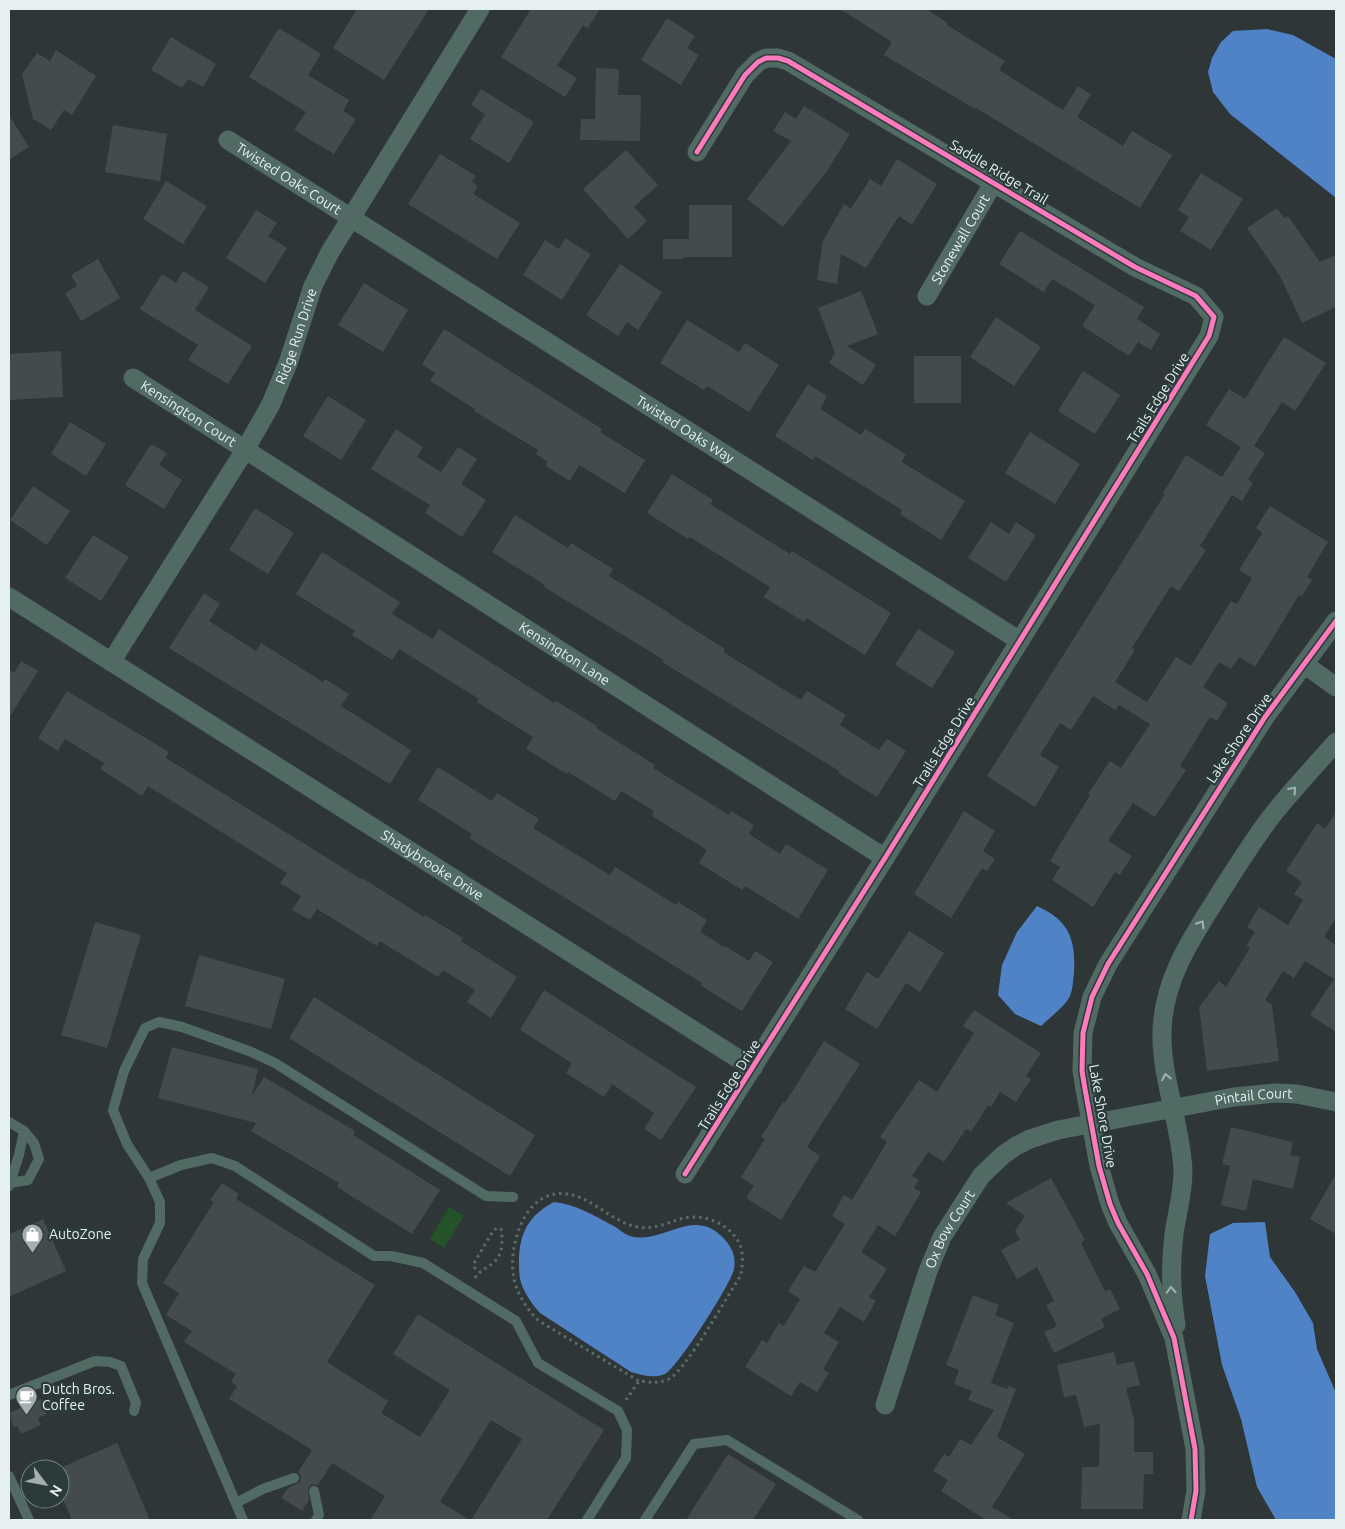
<svg xmlns="http://www.w3.org/2000/svg" width="1345" height="1529" viewBox="0 0 1345 1529" font-family="Ubuntu,sans-serif">
<rect width="100%" height="100%" fill="#2e3638"/>
<path fill="#245329" d="M449,1207L464,1216L444,1248L430,1239Z"/>
<path fill="#5082c6" d="M1267,29L1293,35L1336,59V198L1230,114L1213,92L1208,72L1212,58L1221,42L1233,31Z
M1037,906C1068,920 1076,938 1074,972C1073,980 1073,991 1069,998C1063,1008 1049,1018 1041,1026L1015,1014L998,995L1002,965L1017,932Z
M554,1202C576,1204 594,1216 614,1226C619,1229 624,1234 630,1236C664,1246 694,1203 726,1241C733,1249 736,1259 734,1269C731,1284 678,1367 665,1374C654,1379 642,1375 631,1372L540,1313C534,1306 527,1297 523,1288C519,1279 519,1271 519,1262C519,1233 529,1215 554,1202Z
M1265,1222L1270,1257L1295,1292L1313,1323L1317,1349L1336,1393V1520H1276L1257,1487L1241,1419L1222,1365L1205,1276L1210,1234L1233,1223Z"/>
<path fill="#444b4d" d="M357,9H429L384,80L333,48Z
M531,9H600L588,28L583,25L557,66L577,78L565,97L501,57Z
M840,9H926L948,23L947,25L1005,61L999,70L1063,110L1078,86L1091,94L1077,117L1123,146L1132,131L1172,155L1140,208L976,108L975,109L884,55L892,42Z
M667,18L695,36L687,48L699,55L681,85L641,60Z
M279,28L321,54L308,75L349,100L343,111L356,119L334,154L294,130L306,112L249,77Z
M171,37L216,64L203,87L188,79L182,88L151,70Z
M56,50L96,76L72,115L64,110L51,130L33,119L22,74L37,53L50,61Z
M596,68L619,69L618,95H641L640,141L580,140L581,119H595Z
M481,89L534,122L509,163L470,139L485,114L471,105Z
M804,106L850,134L827,171L783,227L747,199L791,141L773,131L785,112L796,119Z
M9,115L29,147L9,160Z
M113,125L167,134L160,181L105,172Z
M626,150L658,185L634,207L647,221L628,239L583,189Z
M440,154L476,176L472,182L478,186L473,194L520,223L497,259L408,204Z
M897,159L937,184L912,225L899,216L866,268L841,254L837,284L817,280L823,241L844,204L851,209L870,179L881,186Z
M1201,173L1243,199L1211,250L1180,231L1189,217L1178,210Z
M166,181L207,206L183,244L143,219Z
M689,205H732V257H683V259H663V239H689Z
M1277,208L1284,218L1288,216L1320,262L1336,255V307L1302,323L1280,276L1247,228Z
M256,210L277,223L268,236L287,248L265,283L226,258Z
M1020,231L1144,307L1137,319L1160,334L1151,350L1138,342L1129,356L1082,326L1095,305L1052,279L1044,292L999,264Z
M565,238L591,254L562,300L523,275L545,240L559,249Z
M98,259L120,298L81,321L65,293L77,286L71,275Z
M620,264L662,292L638,330L627,322L618,336L586,315Z
M183,271L209,287L195,310L252,346L228,384L188,360L198,345L140,309L162,274L176,283Z
M364,283L408,310L383,352L338,325Z
M861,291L878,334L847,346L876,365L863,385L829,363L835,353L818,308Z
M996,317L1041,347L1014,386L970,357Z
M687,320L739,352L745,343L779,365L749,412L707,386L704,390L660,363Z
M444,329L602,429L600,432L645,460L625,493L579,465L570,481L545,466L548,462L536,454L538,450L474,411L475,409L430,381L435,373L422,364Z
M1284,337L1326,363L1295,411L1282,402L1254,446L1265,453L1248,479L1253,483L1242,501L1232,495L1200,546L1206,550L1179,591L1171,586L1132,648L1135,650L1115,682L1147,702L1176,657L1191,666L1231,601L1237,604L1252,578L1239,570L1262,533L1256,528L1270,506L1328,542L1307,577L1312,580L1302,596L1299,595L1255,667L1239,657L1231,669L1219,662L1203,687L1228,703L1217,721L1210,717L1180,766L1186,770L1155,817L1133,803L1108,841L1132,856L1120,875L1115,872L1093,907L1052,880L1060,867L1050,861L1090,795L1088,794L1110,761L1121,768L1150,724L1119,705L1115,710L1093,696L1071,730L1060,723L1040,755L1059,767L1035,807L987,776L1165,494L1163,493L1186,455L1222,477L1241,447L1206,425L1229,389L1245,399Z
M61,351L63,397L9,400V354Z
M914,356H961V403H914Z
M1083,371L1120,395L1095,434L1058,411Z
M808,384L827,396L820,409L861,435L865,429L906,454L902,462L965,501L941,540L900,514L902,510L815,456L813,460L775,436Z
M328,396L366,420L341,460L303,436Z
M70,422L106,444L86,476L51,454Z
M396,429L423,447L417,457L441,472L458,447L477,459L461,484L486,500L462,537L425,513L430,505L371,469Z
M1030,432L1080,464L1055,504L1005,473Z
M151,444L167,453L159,465L182,480L164,509L125,485Z
M672,474L713,500L710,504L790,554L792,551L891,613L865,655L806,618L804,622L764,597L770,587L690,537L688,539L647,513Z
M33,486L70,511L47,545L10,520Z
M255,508L294,533L268,574L229,550Z
M515,515L568,548L571,543L613,569L609,576L668,612V613L725,649L723,652L801,700L807,691L846,715L840,725L879,750L887,739L906,751L877,797L838,773L839,771L662,662L664,660L544,587L545,585L492,552Z
M991,522L1009,534L1016,522L1036,535L1006,582L968,558Z
M93,535L129,557L101,601L65,578Z
M322,552L400,602L392,614L433,639L439,629L554,703L556,701L597,726L596,728L655,765L653,768L729,815L731,811L754,825L749,834L780,854L786,844L828,870L798,919L745,886L742,890L699,863L707,850L652,816L654,811L621,791L615,801L568,772L567,774L526,749L533,737L477,702L479,699L399,649L392,660L352,635L355,631L296,594Z
M204,593L220,604L209,621L256,651L261,643L323,682L325,679L349,694L341,706L411,750L390,784L169,648Z
M918,629L955,652L932,688L895,665Z
M21,661L38,671L9,718V670L14,673Z
M67,691L169,752L166,758L361,879L362,878L424,917L425,915L463,938L461,941L517,977L491,1018L467,1002L475,990L443,970L438,977L380,941L377,946L317,909L310,920L292,910L301,896L280,883L287,873L148,786L142,796L100,769L104,763L65,739L58,751L38,738Z
M438,767L492,801L497,793L539,819L533,828L610,875L615,867L676,905L678,902L707,920L700,932L724,947L725,946L749,961L755,951L773,962L742,1011L701,986L702,983L469,838L472,834L418,800Z
M964,811L995,831L983,851L995,859L987,871L982,868L951,918L914,894Z
M1336,812V918L1324,937L1336,945V1032L1310,1015L1334,979L1305,961L1294,978L1283,971L1265,1000L1272,1005L1279,1061L1207,1071L1199,1007L1219,981L1226,987L1250,948L1246,946L1255,932L1247,927L1259,907L1288,925L1303,900L1294,894L1302,882L1286,871L1317,823L1325,829Z
M95,922L141,935L107,1048L61,1035Z
M909,931L944,953L920,992L906,983L877,1029L845,1009L867,972L878,979Z
M199,955L285,979L271,1029L185,1006Z
M544,990L696,1087L661,1140L644,1129L654,1113L612,1084L604,1097L566,1073L572,1063L520,1030Z
M314,997L535,1135L510,1176L289,1038Z
M974,1010L1041,1053L1026,1076L1031,1079L1016,1102L1000,1092L991,1107L988,1105L971,1132L966,1129L944,1162L928,1152L912,1176L919,1180L914,1188L921,1192L895,1236L878,1225L861,1252L887,1269L869,1297L876,1301L864,1322L840,1307L824,1333L839,1342L823,1369L829,1373L817,1392L800,1382L791,1396L745,1367L762,1340L767,1343L779,1323L784,1326L800,1299L788,1291L804,1266L815,1272L845,1224L832,1216L844,1195L852,1200L887,1142L880,1137L919,1080L937,1092L974,1033L963,1026Z
M824,1041L860,1064L807,1147L820,1156L781,1220L746,1198L754,1186L741,1177L765,1139L761,1137L783,1102L785,1103Z
M172,1047L258,1069L252,1096L264,1077L355,1131L353,1135L440,1190L412,1234L337,1187L339,1183L251,1131L256,1123L158,1098Z
M1231,1127L1293,1142L1290,1155L1300,1157L1293,1189L1253,1179L1246,1211L1221,1205L1230,1166L1222,1164Z
M1336,1174V1234L1310,1219Z
M1051,1178L1085,1240L1081,1243L1105,1291L1110,1289L1120,1309L1101,1319L1105,1327L1054,1353L1044,1332L1057,1326L1046,1305L1054,1301L1037,1267L1017,1279L1001,1250L1020,1240L1015,1231L1025,1216L1006,1203Z
M222,1183L239,1194L236,1199L375,1285L327,1362L388,1401L381,1413L420,1437L450,1390L393,1354L418,1314L604,1430L547,1520H471L522,1439L491,1420L440,1502L470,1520H370L385,1496L332,1463L318,1485L312,1484L308,1488L309,1500L302,1511L281,1498L288,1488L300,1482L301,1476L298,1472L312,1450L229,1399L237,1386L231,1382L236,1374L184,1342L192,1331L166,1315L179,1293L163,1283L214,1202L210,1200Z
M43,1219L66,1271L9,1297V1234Z
M973,1295L999,1305L995,1315L1014,1323L991,1383L1007,1389L1009,1386L1016,1389L997,1437L1025,1454L992,1507L1014,1520H986L941,1491L948,1480L933,1471L944,1454L949,1457L960,1439L971,1445L994,1410L968,1400L972,1391L954,1384L959,1370L946,1365Z
M1114,1352L1117,1365L1134,1361L1140,1385L1126,1388L1134,1420V1452H1153V1474H1144L1143,1509H1081L1082,1467H1099L1100,1424L1084,1427L1076,1395L1064,1397L1057,1365Z
M41,1399L47,1414L38,1418L41,1425L21,1434L17,1426L14,1428L9,1413Z
M117,1443L150,1520H72L60,1493V1468Z
M728,1454L776,1484L753,1520H686Z"/>
<g fill="none" stroke-linecap="round" stroke-linejoin="round">
<path stroke="#5d6d6a" stroke-width="3" stroke-dasharray="2.5 4" stroke-linecap="butt" d="M475,1278C480,1270 486,1269 493,1263C503,1256 503,1240 501,1229L497,1228L493,1231L474,1263L475,1268L480,1271
M626,1400L639,1381C650,1382 658,1384 669,1379C686,1370 728,1295 741,1275C742,1266 744,1254 740,1245C732,1227 712,1217 694,1217C675,1217 658,1231 638,1227C608,1222 587,1189 555,1194C521,1199 508,1251 514,1279C518,1295 527,1310 539,1321L639,1381"/>
<path stroke="#526a64" stroke-width="10" d="M9,1122L24,1131L19,1155L9,1186
M149,1178L181,1165L212,1158L235,1166L374,1256H391L423,1263L516,1321L538,1363L618,1411L627,1430L626,1458L587,1520
M10,1183L28,1180L39,1159L34,1143L24,1131
M9,1395L95,1361L110,1362L121,1366L136,1403L134,1411
M9,1476L29,1520
M314,1491L319,1515L316,1520
M236,1503L263,1489L294,1478
M243,1520L142,1283L143,1259L160,1223V1202L149,1178L127,1144L113,1110L124,1071L145,1028L159,1022L182,1027L249,1051L275,1063L486,1196L513,1197
M645,1520L694,1444L727,1440L858,1520"/>
<g stroke="#526a64" stroke-width="19">
<path id="s1" d="M228,140L1020,641"/>
<path id="s2" d="M927,296L994,182"/>
<path id="s3" d="M133,378L885,858"/>
<path id="s4" d="M9,597L753,1068"/>
<path id="s5" d="M111,662L245,450L271,404L288,363L313,286L330,252L480,9"/>
<path d="M1304,664L1336,687"/>
<path d="M685,1174L885,858L1209,336L1214,317L1196,296L1135,267L788,61L778,58H766L758,62L745,75L697,152"/>
<path d="M1176,1325C1171,1294 1170,1265 1174,1234C1177,1213 1183,1193 1183,1171C1181,1124 1161,1079 1162,1032C1163,982 1189,942 1215,901C1234,871 1252,841 1274,813C1294,788 1315,766 1336,742"/>
<path id="s6" d="M885,1405L928,1271L942,1237L981,1176L1003,1155L1016,1146L1030,1139L1058,1130L1234,1097L1276,1093L1297,1094L1336,1102"/>
<path d="M1191,1520L1196,1491L1195,1449L1174,1338L1147,1274L1118,1223L1110,1204L1099,1166L1085,1089L1082,1071L1083,1033L1092,997L1108,964L1265,717L1336,621"/>
</g>
<defs>
<path id="cycleway" d="M685,1174L885,858L1209,336L1214,317L1196,296L1135,267L788,61L778,58H766L758,62L745,75L697,152
M1191,1520L1196,1491L1195,1449L1174,1338L1147,1274L1118,1223L1110,1204L1099,1166L1085,1089L1082,1071L1083,1033L1092,997L1108,964L1265,717L1336,621"/>
</defs>
<use href="#cycleway" stroke="#2b3a3b" stroke-width="8"/>
<use href="#cycleway" stroke="#fd7abc" stroke-width="5"/>
</g>
<defs><path id="oneway-chevron" d="M-2-3.5L2.5 0L-2 3.5" fill="none" stroke-width="1.6" stroke-linecap="round" stroke-linejoin="round" transform="scale(1.25)"/></defs>
<g stroke="#a3b4b1">
<use href="#oneway-chevron" transform="translate(1293 790) rotate(-49)"/>
<use href="#oneway-chevron" transform="translate(1201 924) rotate(-58)"/>
<use href="#oneway-chevron" transform="translate(1166 1077) rotate(-101)"/>
<use href="#oneway-chevron" transform="translate(1171 1290) rotate(-94)"/>
</g>
<defs>
<symbol id="shop-pin" viewBox="-11 -11 22 30"><path d="M0 17L-7.5 6A9.5 9.5 0 1 1 7.5 6Z" fill="#a6afb0" stroke="#2b3a3b"/><path d="M-5-2.5h2.3a2.7 3.5 0 0 1 5.4 0H5L5.5 6h-11ZM-1.5-2.5h3a1.5 2.3 0 0 0-3 0Z" fill="#fff"/></symbol>
<symbol id="cafe-pin" viewBox="-11 -11 22 30"><path d="M0 17L-7.5 6A9.5 9.5 0 1 1 7.5 6Z" fill="#a6afb0" stroke="#2b3a3b"/><path d="M-5.5-4.5H6V0H3Q3 3.5 0 3.5H-2.5Q-5.5 3.5-5.5 0ZM3-3.2v2h1.7v-2ZM-6 4.5H4V6H-6Z" fill="#fff"/></symbol>
</defs>
<g fill-rule="evenodd">
<use href="#shop-pin" x="20" y="1222" width="25" height="34"/>
<use href="#cafe-pin" x="14" y="1384" width="25" height="34"/>
</g>
<g text-anchor="middle" stroke-width="4.5" stroke-linejoin="round" paint-order="stroke">
<g font-size="14" fill="#e6f0f0" stroke="#2b3a3b">
<text transform="translate(999 172) rotate(31)" y="5">Saddle Ridge Trail</text>
<text dy="5" stroke="none"><textPath href="#s1" startOffset="72">Twisted Oaks Court</textPath></text>
<text dy="5" stroke="none"><textPath href="#s2" startOffset="66">Stonewall Court</textPath></text>
<text dy="5" stroke="none"><textPath href="#s5" startOffset="376">Ridge Run Drive</textPath></text>
<text transform="translate(1158 398) rotate(-58)" y="5">Trails Edge Drive</text>
<text dy="5" stroke="none"><textPath href="#s3" startOffset="66">Kensington Court</textPath></text>
<text dy="5" stroke="none"><textPath href="#s1" startOffset="541">Twisted Oaks Way</textPath></text>
<text dy="5" stroke="none"><textPath href="#s3" startOffset="512">Kensington Lane</textPath></text>
<text transform="translate(1239 738) rotate(-56)" y="5">Lake Shore Drive</text>
<text transform="translate(944 742) rotate(-58)" y="5">Trails Edge Drive</text>
<text dy="5" stroke="none"><textPath href="#s4" startOffset="501">Shadybrooke Drive</textPath></text>
<text transform="translate(729 1085) rotate(-58)" y="5">Trails Edge Drive</text>
<text dy="5" stroke="none"><textPath href="#s6" startOffset="540">Pintail Court</textPath></text>
<text transform="translate(1103 1116) rotate(80)" y="5">Lake Shore Drive</text>
<text dy="5" stroke="none"><textPath href="#s6" startOffset="188">Ox Bow Court</textPath></text>
</g>
<g font-size="14" fill="#e6f0f0" stroke="#2b3a3b" text-anchor="start">
<text x="49" y="1239">AutoZone</text>
<text x="42" y="1394">Dutch Bros.<tspan x="42" dy="16">Coffee</tspan></text>
</g>
</g>
<rect width="1345" height="1529" fill="none" stroke="#e6f0f0" stroke-width="20"/>
<g transform="translate(45 1484) rotate(122)"><circle r="24" fill="#2b3a3b" stroke="#768383"/>
<path d="M0-4L9 19L0 12L-9 19Z" fill="#a6afb0"/>
<text y="-8" font-size="14" font-weight="bold" text-anchor="middle" fill="#e6f0f0">N</text>
</g>
</svg>
